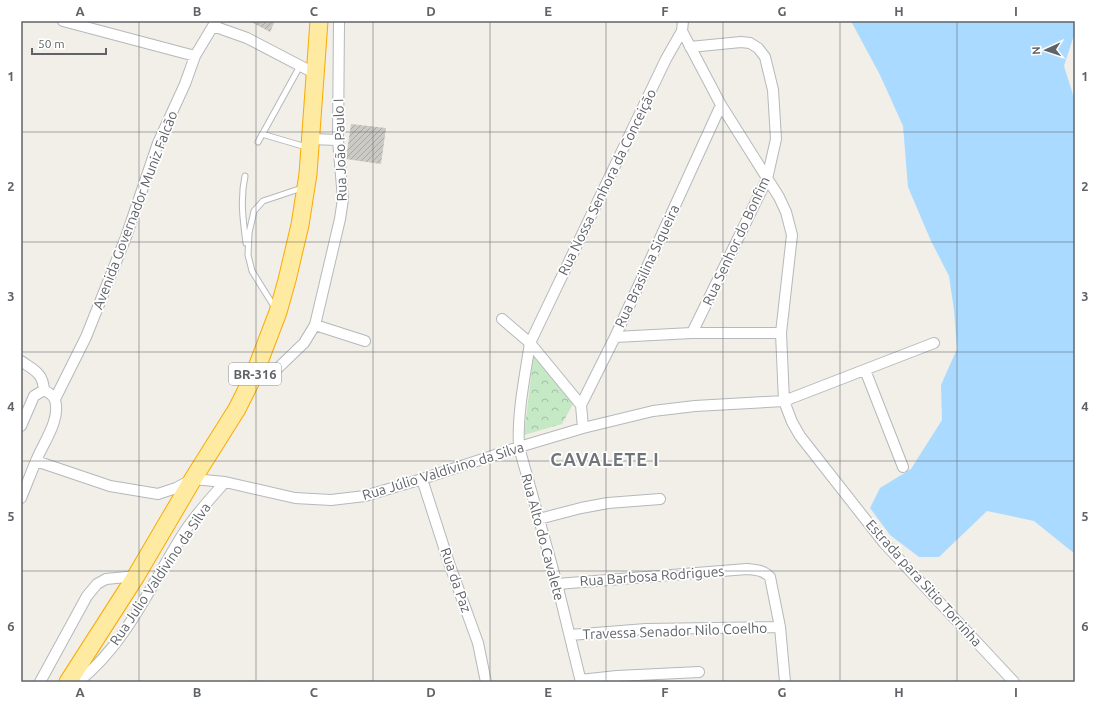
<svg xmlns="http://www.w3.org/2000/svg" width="1096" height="703" viewBox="0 0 1096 703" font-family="Ubuntu,sans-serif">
<defs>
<pattern id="park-crowns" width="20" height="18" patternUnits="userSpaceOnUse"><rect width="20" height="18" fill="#c5e8c5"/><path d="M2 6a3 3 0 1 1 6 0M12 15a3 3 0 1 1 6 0" fill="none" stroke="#a3c0a4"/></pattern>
<pattern id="building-hatch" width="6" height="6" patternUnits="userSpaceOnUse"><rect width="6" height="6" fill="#cccac5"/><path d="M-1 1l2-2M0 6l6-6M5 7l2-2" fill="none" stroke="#a9a8a4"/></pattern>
</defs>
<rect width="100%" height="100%" fill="#f1efe8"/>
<path fill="url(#park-crowns)" d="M534,352L574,402L562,424L524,435Z"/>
<path fill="#aadaff" d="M851,21H1074L1075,32L1064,66L1075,101V554L1034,521L987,511L939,557H919L890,535L870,508L880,488L911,469L942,420L941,385L957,349L954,310L949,276L931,241L908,187L903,126L880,75Z"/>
<path fill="url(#building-hatch)" d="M252,21H275L270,32L251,22Z
M351,124L386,128L381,164L346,159Z"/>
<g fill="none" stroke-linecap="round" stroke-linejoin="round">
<defs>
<path id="service" d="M262,134L306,147
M258,142L300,66
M245,176C240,199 243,220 246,243
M275,308L252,271L248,255L249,233L254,211L263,201L302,188"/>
<path id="minor" d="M63,21L195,56
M213,26L247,38L316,74
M682,31L721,105L779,197L786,212L792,235L781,333L784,401L792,422L800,436L884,543L1014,682
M690,47L741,42L750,43L758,48L765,57L773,90L776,139L767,179L692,333
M310,139L338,140
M502,319L530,343L581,405
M315,325L340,219L343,199L338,140L339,21
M615,337L692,333H781
M21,361C34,370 43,373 44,390
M865,370L903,467
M254,375L278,368L304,343L315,325L365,341
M55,399L86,337L126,237L158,143L185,84L195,56L216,21
M21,426L34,396L44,390C48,392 53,395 55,400C61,420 43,443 36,461C31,473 26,486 21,498
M583,428L581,405L615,337L721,105
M36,461L110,486L158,494L176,488L193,479L225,482L295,498L331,500L365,496L422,479L519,447L583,428L653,411L695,406L784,401L934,343
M422,479L449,563L478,643L486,682
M539,519L581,508L608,503L660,499
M557,584L747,569C757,570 763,570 770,577L780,627L785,682
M570,635L646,629L780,627
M580,680L617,676L699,672
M40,682L87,596L97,584L106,579L136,576
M78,682C126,644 151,585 183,534C195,515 210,499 225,482
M581,682L557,584L519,447C517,413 525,376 530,343L666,59L682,31L683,21"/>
<path id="trunk" d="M68,682L136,576L193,479L237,409L254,375L278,312L287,280L300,225L308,174L319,21"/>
</defs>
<use href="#service" stroke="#b5b8bc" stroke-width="7"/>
<use href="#minor" stroke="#b5b8bc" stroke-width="12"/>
<use href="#trunk" stroke="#f9ab00" stroke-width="19"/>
<use href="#service" stroke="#fff" stroke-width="5"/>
<use href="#minor" stroke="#fff" stroke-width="10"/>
<use href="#trunk" stroke="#feeaa1" stroke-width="17"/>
</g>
<path fill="none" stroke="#5f6368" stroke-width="1" stroke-opacity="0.55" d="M139,21V682M256,21V682M373,21V682M490,21V682M606,21V682M723,21V682M840,21V682M957,21V682M21,132H1075M21,242H1075M21,352H1075M21,461H1075M21,571H1075"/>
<g text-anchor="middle" stroke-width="3.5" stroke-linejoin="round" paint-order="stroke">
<rect fill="#fff" stroke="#8f9295" stroke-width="1" x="229" y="363" width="52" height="22" rx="3"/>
<g font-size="13" font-weight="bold" fill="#5f6368">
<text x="255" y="379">BR-316</text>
</g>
<g font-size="14" fill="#5f6368" stroke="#fff">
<text transform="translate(340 150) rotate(-92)" y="5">Rua João Paulo I</text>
<text transform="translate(607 182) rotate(-64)" y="5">Rua Nossa Senhora da Conceição</text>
<text transform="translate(135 210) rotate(-69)" y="5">Avenida Governador Muniz Falcão</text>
<text transform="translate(736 241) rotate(-65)" y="5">Rua Senhor do Bonfim</text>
<text transform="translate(647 266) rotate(-65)" y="5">Rua Brasilina Siqueira</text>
<text transform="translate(443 471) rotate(-17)" y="5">Rua Júlio Valdivino da Silva</text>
<text transform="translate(543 537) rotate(75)" y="5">Rua Alto do Cavalete</text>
<text transform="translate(160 574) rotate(-56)" y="5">Rua Julio Valdivino da Silva</text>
<text transform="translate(652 576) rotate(-4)" y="5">Rua Barbosa Rodrigues</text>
<text transform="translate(456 580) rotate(71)" y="5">Rua da Paz</text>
<text transform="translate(924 583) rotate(48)" y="5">Estrada para Sitio Torrinha</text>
<text transform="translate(675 631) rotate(-2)" y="5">Travessa Senador Nilo Coelho</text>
</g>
<g font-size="18" font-weight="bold" letter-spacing="1" fill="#70757a" stroke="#fff">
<text x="605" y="466">CAVALETE I</text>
</g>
</g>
<rect width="1096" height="703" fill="none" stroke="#ffffff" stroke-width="44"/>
<g transform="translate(1046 50) rotate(267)" stroke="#ffffff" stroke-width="3" paint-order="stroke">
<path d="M0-3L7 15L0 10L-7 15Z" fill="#5f6368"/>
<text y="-6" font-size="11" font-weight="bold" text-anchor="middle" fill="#5f6368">N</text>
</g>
<path d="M32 48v6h74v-6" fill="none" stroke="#5f6368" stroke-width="2"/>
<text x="38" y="48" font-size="12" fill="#5f6368" stroke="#ffffff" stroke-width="3" paint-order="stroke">50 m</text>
<rect x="22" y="22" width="1052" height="659" fill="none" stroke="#5f6368" stroke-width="1.5"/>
<g font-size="13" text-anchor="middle" font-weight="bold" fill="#5f6368">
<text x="80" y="16">A</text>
<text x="197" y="16">B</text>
<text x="314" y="16">C</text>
<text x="431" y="16">D</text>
<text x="548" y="16">E</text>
<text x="665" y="16">F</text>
<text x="782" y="16">G</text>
<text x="899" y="16">H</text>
<text x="1016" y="16">I</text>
<text x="11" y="81">1</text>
<text x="1085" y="81">1</text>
<text x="11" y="191">2</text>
<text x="1085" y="191">2</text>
<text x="11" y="301">3</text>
<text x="1085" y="301">3</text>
<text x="11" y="411">4</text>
<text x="1085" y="411">4</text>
<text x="11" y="521">5</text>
<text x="1085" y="521">5</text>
<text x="11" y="631">6</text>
<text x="1085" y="631">6</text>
<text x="80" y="697">A</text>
<text x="197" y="697">B</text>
<text x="314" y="697">C</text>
<text x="431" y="697">D</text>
<text x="548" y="697">E</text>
<text x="665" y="697">F</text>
<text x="782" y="697">G</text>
<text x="899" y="697">H</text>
<text x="1016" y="697">I</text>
</g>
</svg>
